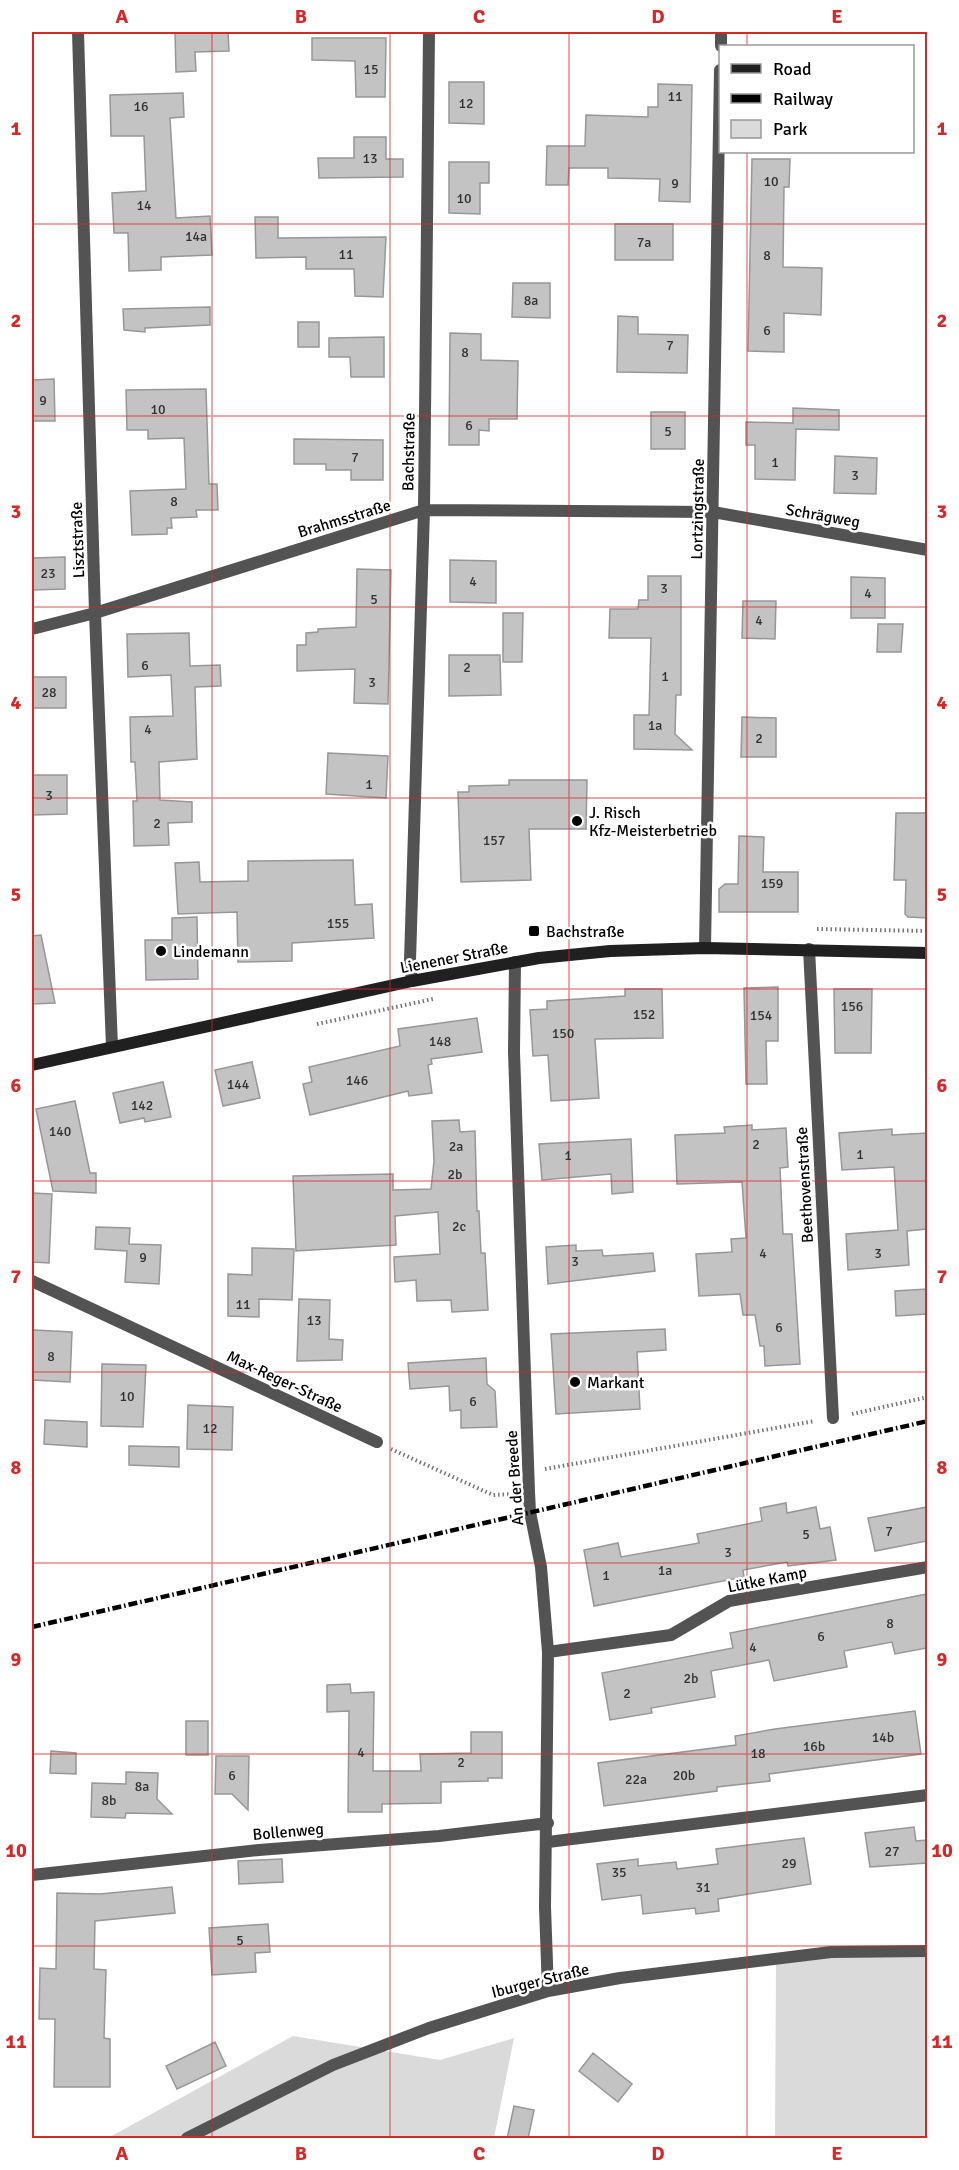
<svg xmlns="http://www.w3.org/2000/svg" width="959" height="2170" viewBox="0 0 959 2170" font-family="Signika,sans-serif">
<rect width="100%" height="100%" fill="#fff"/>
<path fill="#dadada" d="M830,1955L927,1957V2138H775L776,1961Z
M293,2036L440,2060L514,2038L494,2138H108Z"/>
<path fill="#c3c3c3" stroke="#979797" stroke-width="1.5" d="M175,32H228L229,51L195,52L196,71L176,72Z
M312,38H386L385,97H356L355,61L312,60Z
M449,82H484V124L449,123Z
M658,84L692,85L690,202L659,201L660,179L608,178V168H569L568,185H546L547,146H585L586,115L648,117V107H658Z
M183,93L184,117L170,118L176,218L210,216L212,255L161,257V270L129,271L128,233H114L112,193L146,191L144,136H111L110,95Z
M354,137H386V159H403V177L319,178L318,158H354Z
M752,159H790L789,187H784L783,267L822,268L821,315L784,313V352L748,351Z
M449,162H489V183H480V214L449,213Z
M255,217H278V238L386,237L383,297L355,296L354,269H306V257L256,258Z
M615,224H673V260H615Z
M513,283H550V318L512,317Z
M210,307V325L145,328V332L124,330L123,309Z
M618,316L638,317V334L688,335L687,373L617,372Z
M298,322H319V347H298Z
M450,333L481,334V360L518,361L517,419H489V431L479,430V445H449Z
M384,337V377H351L350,357H329V338Z
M54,379L55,421H32V380Z
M206,389L209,484H217L218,510H196L197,517L171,518L172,528H167V534L132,535L130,491L186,489L184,438L148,439V430H127L126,390Z
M793,408L839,410V430L796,429L795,480L755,479V445H746V422L793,423Z
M651,412H685V449H651Z
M294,439L383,440V480H351V470H326V464H294Z
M835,456L877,458L876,494L834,493Z
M65,557V589L32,590V558Z
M450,560L496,561V603L450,602Z
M357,569L391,570L388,704L354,703L355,669L297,671V645H306V633L318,632V629L356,627Z
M648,576H681V695H676L675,734L692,750L634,749V715H649L651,638H609L610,609H638L639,600H648Z
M851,577L885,578V618H851Z
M743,601H776L775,639L742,638Z
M503,613H523L522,662H503Z
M878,624H903L901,652H877Z
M189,633L190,666L220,665L221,686L195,687L197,759L159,762L160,800L192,802V822L168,823L169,845L134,846L133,801H137L135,762H131L130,717L173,716L171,675L128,677L127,634Z
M449,655H500L501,695L449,696Z
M32,677H66V708H32Z
M742,717L776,718V757H741Z
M328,753L388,756L386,798L326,794Z
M32,775H67V814L32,815Z
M509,780H587L586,829H529L531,880L461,882L458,792H469V786L509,785Z
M896,813H927V918L908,917L905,914L906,880H894Z
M739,836L764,837L763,872H798V912H719V889L725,884H738Z
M353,860L355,905L372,904L374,938L292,943V961L238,962L237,912L178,914L175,863L199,862L200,882L248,881V861Z
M197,917L198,979L146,980L145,940H172V918Z
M41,935L55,1003L32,1004V936Z
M778,987V1041H766L767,1084H746L744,988Z
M625,989H662L663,1038L595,1039L599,1098L551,1101L548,1055L533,1056L530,1010L547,1009V1001L625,996Z
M834,989H872L871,1053H835Z
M477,1018L482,1052L431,1059L432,1064L428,1065L432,1093L409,1096L408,1091L310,1115L303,1084L312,1082L309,1067L400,1046L398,1029Z
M252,1062L260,1098L223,1106L215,1070Z
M163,1082L171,1117L145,1122L144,1118L120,1123L113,1093Z
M75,1101L90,1173H96V1193L53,1191L36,1109Z
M459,1120L460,1132L475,1131L477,1211H479L481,1253H485L488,1310L452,1312L451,1300L417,1301L416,1280L395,1282L394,1257L440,1254L438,1212L395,1216L396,1245L296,1251L293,1176L393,1174V1190L431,1189L434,1161L432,1121Z
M752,1125V1130L786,1128L788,1167L780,1168L783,1234H792L800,1364L765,1366L764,1346H760L755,1315H743L740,1294L699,1296L696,1254L732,1252L731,1239L746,1238L742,1182L677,1184L675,1135L725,1133L724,1127Z
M892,1129V1135L927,1133V1229L907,1231L909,1265L848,1270L846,1234L898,1230L894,1167L842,1170L839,1133Z
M631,1139L633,1192L612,1194L611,1174L542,1180L539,1144Z
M32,1193L52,1194L49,1263L32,1262Z
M96,1227L130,1228L129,1244L161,1245L159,1284L125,1282L127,1251L95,1249Z
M576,1245V1251L602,1250L603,1256L653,1253L655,1271L548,1284L546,1247Z
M252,1248L294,1249L292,1300L259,1299V1317L228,1316V1274L252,1275Z
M927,1289V1314L896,1316L895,1291Z
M299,1299L330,1300L329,1339L343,1340L342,1360L297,1361Z
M665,1329L666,1350L637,1352L640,1409L556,1414L551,1334Z
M34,1330L72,1332L70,1382L32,1380V1332Z
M486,1358L487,1384L495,1391L497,1427L461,1428V1410L450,1411L449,1386L410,1389L408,1363Z
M102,1364L146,1365L143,1427L101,1426Z
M188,1405L233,1407L232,1450L187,1449Z
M45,1420L87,1422V1447L44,1444Z
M129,1446L179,1447V1467L129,1465Z
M786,1503L787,1513L816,1507L820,1529L830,1527L836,1560L788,1566L787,1562L743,1570L744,1577L594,1606L584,1550L618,1543L621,1557L699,1543L697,1534L762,1521L760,1508Z
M927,1507V1541L875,1551L868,1518Z
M927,1594V1648L895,1654L892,1642L844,1651L847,1667L774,1681L769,1660L711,1671L715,1697L651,1708L652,1713L610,1720L602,1673L733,1648L730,1633Z
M350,1684L351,1693L374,1692L373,1771H421L420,1754L471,1753V1732H502V1778H488V1781L441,1782V1803L382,1804V1812H348L349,1711L327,1712V1685Z
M915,1711L921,1754L769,1774L770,1781L717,1787V1791L604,1806L598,1763L736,1745L735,1736L775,1729Z
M186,1721H208V1755H186Z
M51,1751L76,1753V1774L50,1773Z
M216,1756H249L248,1810L232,1794H215Z
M126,1772L158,1773L157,1799L172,1814L126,1813L125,1818L91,1817L92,1783L126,1784Z
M914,1827L916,1841L927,1840V1863L870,1867L865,1833Z
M804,1838L811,1884L718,1899L719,1911L696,1914L695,1908L643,1914L641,1895L602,1900L597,1864L638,1859V1866L676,1862L677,1869L718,1864L716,1849Z
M282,1859L283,1882L239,1884L238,1861Z
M172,1887L175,1913L95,1921L94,1969L106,1970L104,2038L110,2039V2087H54L55,2019H39L40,1968L56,1969L57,1893L100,1894Z
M268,1924L270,1952L255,1953L256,1972L212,1975L209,1928Z
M215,2042L226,2066L177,2089L166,2066Z
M593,2053L632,2084L618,2102L579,2071Z
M514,2106L534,2110L528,2139H507Z"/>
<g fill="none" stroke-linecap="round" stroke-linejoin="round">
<path stroke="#757575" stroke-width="4" stroke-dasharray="1.5 3" stroke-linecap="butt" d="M817,929L928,931
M317,1024L433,999
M852,1414L928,1397
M391,1449L493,1495L512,1494
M545,1469L815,1421"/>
<path stroke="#535353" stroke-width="12" d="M78,32L95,613L112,1047
M721,46V32
M32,629L95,613L424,510L713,512L928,550
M705,948L720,70
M809,949L833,1418
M515,962L514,1052L529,1492L530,1512L541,1567L548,1652L545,1907L548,1991
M412,981L410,960L424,510L429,32
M32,1281L377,1442
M548,1652L671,1635L729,1601L928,1567
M548,1842L928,1795
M32,1875L259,1850L439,1836L548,1823
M187,2138L333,2065L429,2028L548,1991L620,1978L831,1952L928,1951"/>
<path stroke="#202020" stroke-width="12" d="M32,1065L412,981L539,958L610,951L705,948L928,953"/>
<path stroke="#000" stroke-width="4.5" stroke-dasharray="9 3 1.5 3" stroke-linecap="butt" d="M32,1627L928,1421"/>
</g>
<path fill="none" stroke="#d62828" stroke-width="1.5" stroke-opacity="0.55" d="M212,32V2138M390,32V2138M569,32V2138M747,32V46M747,152V2138M32,224H928M32,416H928M32,607H928M32,798H928M32,989H928M32,1181H928M32,1372H928M32,1563H928M32,1754H928M32,1946H928"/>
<g fill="#000" stroke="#fff" stroke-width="2">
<circle cx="577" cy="821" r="6"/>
<rect x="528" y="925" width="12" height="12" rx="3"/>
<circle cx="161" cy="951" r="6"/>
<circle cx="575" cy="1382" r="6"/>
</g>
<g text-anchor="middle" stroke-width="5" stroke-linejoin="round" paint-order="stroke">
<g font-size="14" fill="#313131">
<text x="371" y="74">15</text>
<text x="675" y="101">11</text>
<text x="466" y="108">12</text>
<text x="141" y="111">16</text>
<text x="370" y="163">13</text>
<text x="771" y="186">10</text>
<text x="675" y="188">9</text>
<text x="464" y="203">10</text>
<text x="144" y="210">14</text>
<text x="196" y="241">14a</text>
<text x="644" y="247">7a</text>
<text x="346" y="259">11</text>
<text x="767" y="260">8</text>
<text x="531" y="305">8a</text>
<text x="767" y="335">6</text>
<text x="670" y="350">7</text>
<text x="465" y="357">8</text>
<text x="43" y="405">9</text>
<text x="158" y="414">10</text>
<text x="469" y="430">6</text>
<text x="668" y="436">5</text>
<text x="355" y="462">7</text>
<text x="775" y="467">1</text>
<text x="855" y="480">3</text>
<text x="174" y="506">8</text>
<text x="48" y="578">23</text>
<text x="473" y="586">4</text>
<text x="664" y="593">3</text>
<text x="868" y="598">4</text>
<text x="374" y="604">5</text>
<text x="759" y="625">4</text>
<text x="145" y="670">6</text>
<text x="467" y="672">2</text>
<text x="665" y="681">1</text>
<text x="372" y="687">3</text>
<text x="49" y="697">28</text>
<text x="655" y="730">1a</text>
<text x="148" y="734">4</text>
<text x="759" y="743">2</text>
<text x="369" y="789">1</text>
<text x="49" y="800">3</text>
<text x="157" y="828">2</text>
<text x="494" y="845">157</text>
<text x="772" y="888">159</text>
<text x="338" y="928">155</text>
<text x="852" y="1011">156</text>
<text x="644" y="1019">152</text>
<text x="761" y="1020">154</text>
<text x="563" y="1038">150</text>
<text x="440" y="1046">148</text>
<text x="357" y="1085">146</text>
<text x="238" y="1089">144</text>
<text x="142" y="1110">142</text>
<text x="60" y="1136">140</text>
<text x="756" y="1149">2</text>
<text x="456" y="1151">2a</text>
<text x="860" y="1159">1</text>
<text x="568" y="1160">1</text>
<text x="455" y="1179">2b</text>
<text x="459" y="1231">2c</text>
<text x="763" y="1258">4</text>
<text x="878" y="1258">3</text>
<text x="143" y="1262">9</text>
<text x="575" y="1266">3</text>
<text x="243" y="1309">11</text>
<text x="314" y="1325">13</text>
<text x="779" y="1332">6</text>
<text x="51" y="1361">8</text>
<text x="127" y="1401">10</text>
<text x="473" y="1406">6</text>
<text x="210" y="1433">12</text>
<text x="889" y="1536">7</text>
<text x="806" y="1539">5</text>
<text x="728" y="1557">3</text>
<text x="665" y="1575">1a</text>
<text x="606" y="1580">1</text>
<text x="890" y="1628">8</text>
<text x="821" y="1641">6</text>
<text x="753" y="1652">4</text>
<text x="691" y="1683">2b</text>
<text x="627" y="1698">2</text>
<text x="883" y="1742">14b</text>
<text x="814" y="1751">16b</text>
<text x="361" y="1757">4</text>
<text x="758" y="1758">18</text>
<text x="461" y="1767">2</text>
<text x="232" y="1780">6</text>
<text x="684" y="1780">20b</text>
<text x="636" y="1784">22a</text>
<text x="142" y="1791">8a</text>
<text x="109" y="1805">8b</text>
<text x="892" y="1856">27</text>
<text x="789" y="1868">29</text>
<text x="619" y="1877">35</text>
<text x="703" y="1892">31</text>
<text x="240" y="1945">5</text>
</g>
<g font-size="16" fill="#000" stroke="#fff">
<text transform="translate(408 452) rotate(-89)" y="6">Bachstraße</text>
<text transform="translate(697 509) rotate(-89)" y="6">Lortzingstraße</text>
<text transform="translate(823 515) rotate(10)" y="6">Schrägweg</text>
<text transform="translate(344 518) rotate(-17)" y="6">Brahmsstraße</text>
<text transform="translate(77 540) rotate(-92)" y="6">Lisztstraße</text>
<text transform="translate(454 957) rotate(-11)" y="6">Lienener Straße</text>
<text transform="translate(804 1185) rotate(-93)" y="6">Beethovenstraße</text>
<text transform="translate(285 1381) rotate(25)" y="6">Max-Reger-Straße</text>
<text transform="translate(514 1478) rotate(-94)" y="6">An der Breede</text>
<text transform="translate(767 1579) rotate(-11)" y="6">Lütke Kamp</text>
<text transform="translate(288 1831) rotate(-5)" y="6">Bollenweg</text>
<text transform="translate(540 1980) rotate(-14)" y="6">Iburger Straße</text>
</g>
<g font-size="16" fill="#000" stroke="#fff" text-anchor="start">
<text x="589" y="818">J. Risch<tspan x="589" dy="18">Kfz-Meisterbetrieb</tspan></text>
<text x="546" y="937">Bachstraße</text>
<text x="173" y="957">Lindemann</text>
<text x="587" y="1388">Markant</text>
</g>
</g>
<rect width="959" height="2170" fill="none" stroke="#ffffff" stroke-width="66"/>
<rect x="719" y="45" width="195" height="108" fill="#ffffff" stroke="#999999" stroke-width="1.5"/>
<rect x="731" y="64" width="30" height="9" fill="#202020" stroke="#999999" stroke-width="1.5"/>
<text x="773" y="75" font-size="18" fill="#000000">Road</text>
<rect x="731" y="94" width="30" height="9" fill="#000000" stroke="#999999" stroke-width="1.5"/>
<text x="773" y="105" font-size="18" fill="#000000">Railway</text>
<rect x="731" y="120" width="30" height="18" fill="#dadada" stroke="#999999" stroke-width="1.5"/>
<text x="773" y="135" font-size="18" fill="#000000">Park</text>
<rect x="33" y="33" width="893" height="2104" fill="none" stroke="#d62828" stroke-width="2"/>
<g font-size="20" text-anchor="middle" font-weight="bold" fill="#d62828">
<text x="122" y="23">A</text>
<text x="301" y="23">B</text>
<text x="479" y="23">C</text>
<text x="658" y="23">D</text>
<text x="837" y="23">E</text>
<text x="16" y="135">1</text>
<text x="942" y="135">1</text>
<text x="16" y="327">2</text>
<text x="942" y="327">2</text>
<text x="16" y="518">3</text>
<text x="942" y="518">3</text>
<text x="16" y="709">4</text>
<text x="942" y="709">4</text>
<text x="16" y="901">5</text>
<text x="942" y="901">5</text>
<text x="16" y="1092">6</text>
<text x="942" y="1092">6</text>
<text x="16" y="1283">7</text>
<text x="942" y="1283">7</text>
<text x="16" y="1474">8</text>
<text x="942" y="1474">8</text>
<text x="16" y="1666">9</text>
<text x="942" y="1666">9</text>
<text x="16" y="1857">10</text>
<text x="942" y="1857">10</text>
<text x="16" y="2048">11</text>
<text x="942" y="2048">11</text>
<text x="122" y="2160">A</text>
<text x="301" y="2160">B</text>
<text x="479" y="2160">C</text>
<text x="658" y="2160">D</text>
<text x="837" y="2160">E</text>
</g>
</svg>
